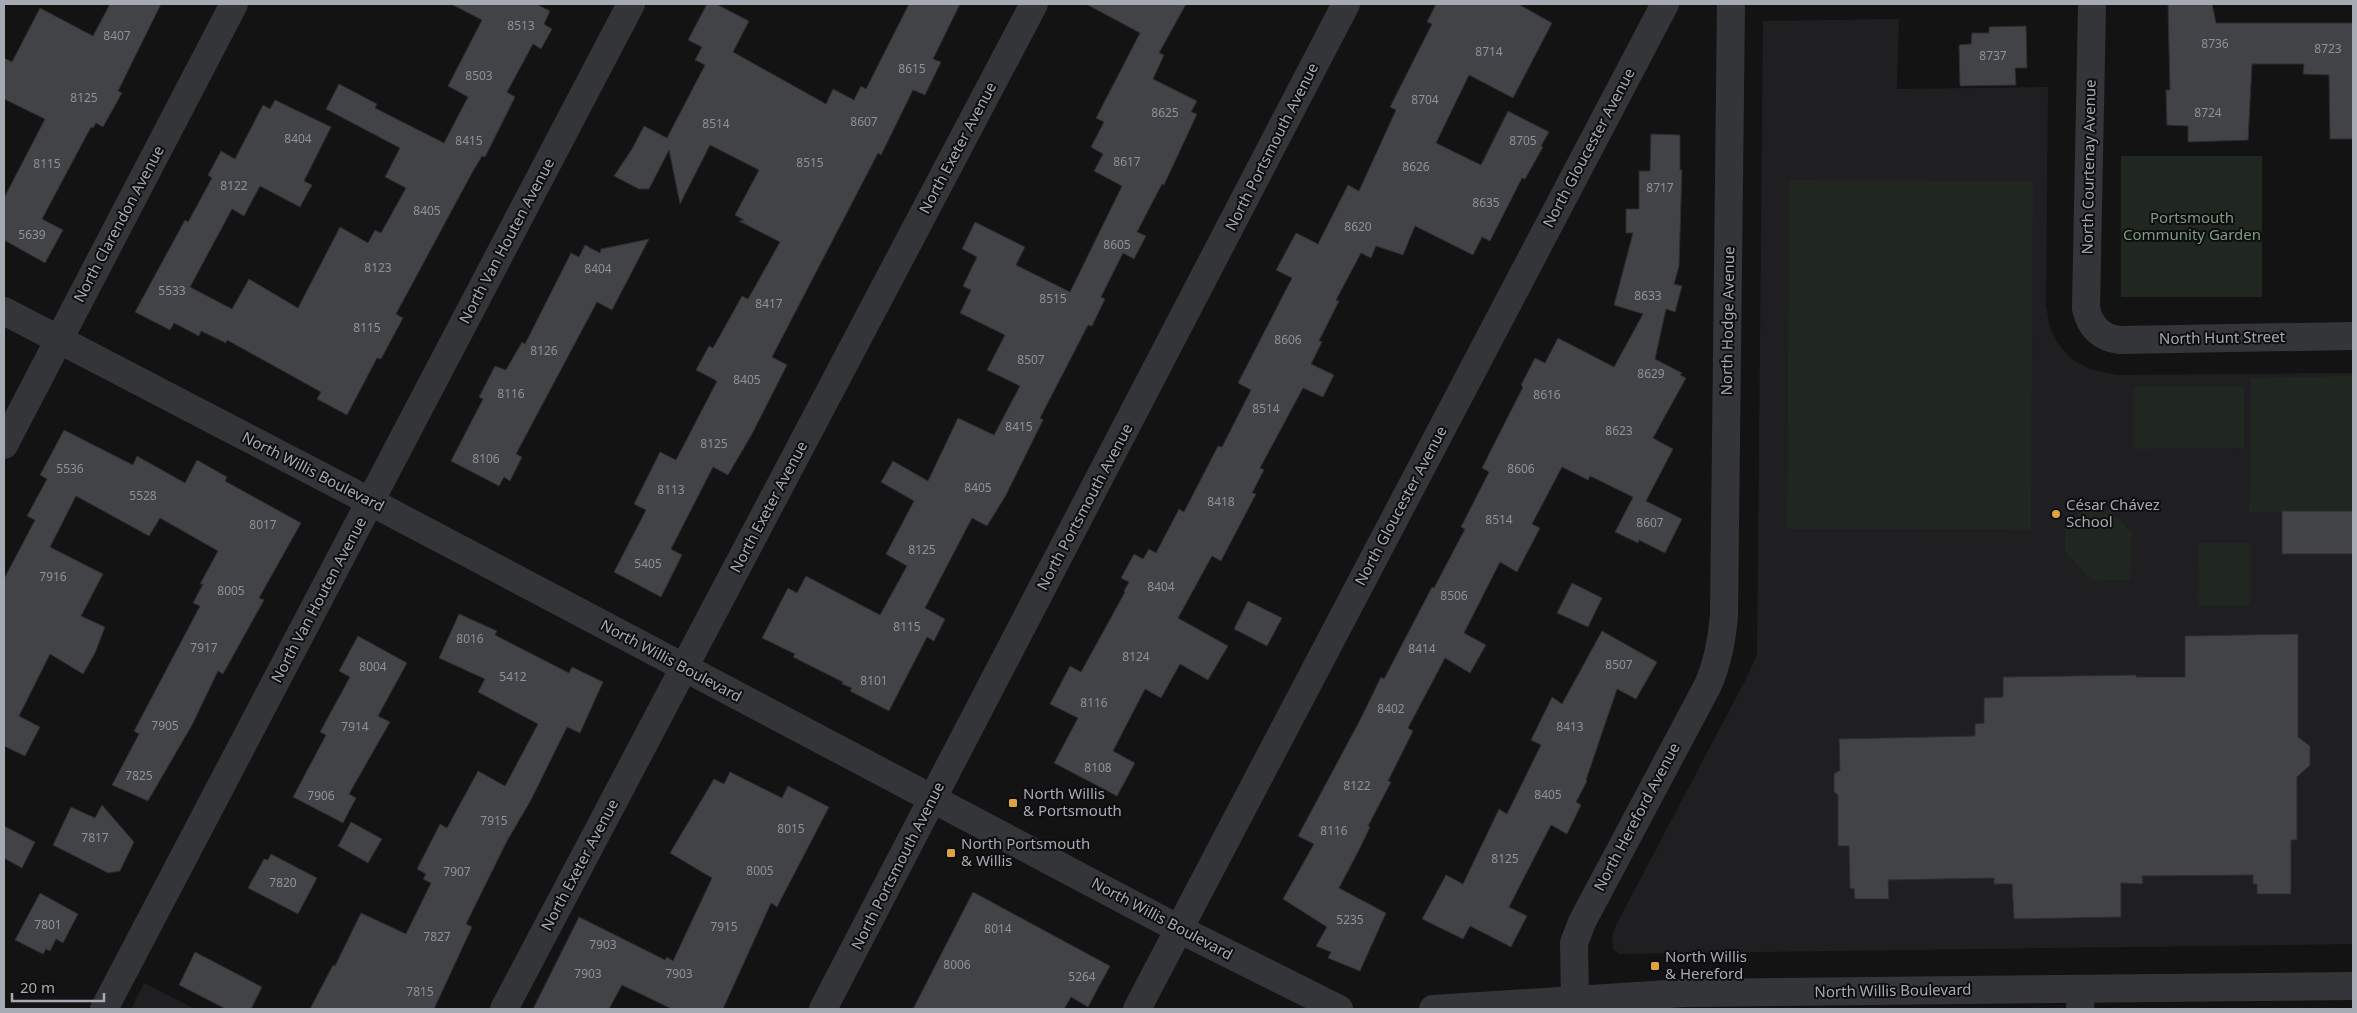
<svg xmlns="http://www.w3.org/2000/svg" width="2357" height="1013" viewBox="0 0 2357 1013" font-family="'Noto Sans',sans-serif">
<rect width="100%" height="100%" fill="#131314"/>
<path fill="#1f1f21" d="M1899,19L1897,89L2048,87L2046,306L2050,327L2057,342L2071,359L2092,370L2118,375L2353,373V944L1619,954L1613,949L1612,937L1616,925L1747,677L1757,654L1763,21Z
M144,983L195,1009H131Z"/>
<path fill="#202620" d="M2121,156H2262V297H2121Z
M1789,180L2033,181L2031,530L1787,529Z
M2353,376V512H2249L2251,378Z
M2244,386V448L2134,449V387Z
M2110,510L2132,533L2130,580L2093,581L2065,552V525L2080,511Z
M2199,543H2250V606H2198Z"/>
<path fill="#424347" stroke="#2d2d30" d="M110,4H161L118,91L122,93L103,127L96,123L93,128L91,127L42,219L63,230L45,263L4,240V198L45,119L4,99V58L12,62L40,8L93,36Z
M451,4H536L550,11L544,24L552,29L541,49L533,44L507,92L515,97L485,157L482,156L473,171L396,314L403,318L381,359L377,358L347,415L317,399L321,392L227,340L226,343L201,331L199,336L174,323L170,330L135,312L185,220L188,222L212,178L208,175L221,151L235,159L263,105L270,109L275,100L331,127L304,181L312,185L300,207L260,186L244,216L232,209L190,287L232,309L249,279L298,308L340,227L368,243L375,230L381,233L406,188L385,177L400,148L326,109L339,84L377,104L375,108L444,143L468,97L448,86L482,20Z
M707,4H716L749,21L733,52L826,104L833,89L854,100L861,86L866,89L909,4H960L933,59L941,62L925,95L913,90L881,155L878,153L772,357L787,365L752,434L728,475L713,467L671,549L682,555L661,597L614,572L646,510L634,504L660,452L676,460L717,381L696,370L709,346L713,348L742,296L748,299L780,242L739,221L744,220L735,215L759,170L710,145L680,204L669,150L649,189H639L614,176L632,149L644,126L667,138L705,65L695,60L702,47L688,40Z
M1086,4H1186L1159,53L1164,55L1153,79L1197,101L1191,112L1197,114L1164,185L1162,184L1137,232L1146,236L1134,259L1123,253L1101,297L1105,299L1092,326L1088,325L1040,418L1043,420L1006,495L987,526L972,518L925,608L945,619L934,641L927,637L889,711L850,691L852,688L842,684L843,682L793,657L795,654L762,638L788,588L797,593L806,576L880,615L907,566L886,554L914,501L881,482L893,461L928,481L958,418L994,435L1020,386L987,370L1005,335L960,313L971,290L963,286L977,257L962,249L975,222L1025,247L1016,265L1070,292L1122,186L1094,171L1103,154L1091,147L1104,122L1096,118L1140,33Z
M1436,4H1518L1552,23L1513,98L1469,75L1436,143L1481,165L1508,111L1549,132L1541,146L1543,147L1525,179L1522,178L1490,241L1482,237L1473,255L1415,226L1403,255L1376,246L1371,258L1361,253L1336,300L1339,301L1319,341L1322,342L1311,364L1334,375L1323,397L1303,388L1260,468L1264,470L1252,493L1256,494L1221,561L1212,556L1178,618L1228,646L1208,680L1180,664L1161,698L1145,689L1113,751L1135,763L1117,796L1054,763L1078,718L1050,704L1070,666L1081,672L1125,592L1124,591L1129,582L1121,578L1134,554L1143,559L1149,549L1156,553L1179,509L1184,512L1218,446L1222,447L1251,390L1238,383L1292,278L1276,270L1296,233L1318,244L1348,185L1359,191L1396,110L1390,107L1432,24L1427,22Z
M2168,4H2212L2216,23H2353V139H2330L2329,75L2303,74L2304,64H2252L2248,140L2188,142V126L2167,125L2166,90H2170Z
M2026,26L2027,68H2015L2016,85L1960,86L1959,45L1971,44L1972,33H1989V27Z
M1651,134L1680,135V170H1682L1679,266L1674,284L1682,286L1675,312L1666,309L1655,359L1682,373L1680,375L1686,378L1653,438L1673,449L1646,501L1682,519L1665,553L1639,540L1638,543L1615,532L1633,497L1590,476L1588,480L1562,467L1532,524L1540,528L1517,572L1500,562L1464,633L1486,645L1470,673L1445,658L1408,728L1413,731L1388,781L1391,782L1368,826L1370,827L1361,846L1339,888L1386,913L1360,971L1328,958L1331,952L1316,946L1327,927L1283,899L1314,844L1298,836L1360,720L1381,677L1384,679L1432,587L1434,588L1465,529L1461,527L1489,472L1482,468L1523,387L1521,385L1535,358L1545,363L1558,338L1614,367L1643,314L1614,305L1633,233H1626V209H1639V171H1650Z
M649,239L612,310L597,302L516,454L522,457L510,481L504,477L499,486L451,461L483,399L479,397L495,366L506,370L522,342L525,344L571,253L579,257L585,245L600,253L601,249Z
M64,430L133,465L137,456L185,483L197,460L227,477L225,481L301,523L259,598L264,600L223,674L218,671L192,725L148,801L112,785L139,734L134,731L200,606L193,603L203,584H200L218,551L160,518L149,536L76,496L50,547L103,574L81,616L105,627L95,653L83,674L50,654L19,716L40,727L25,756L4,746V579L35,520L27,516L47,479L40,475Z
M2282,511H2353V554H2282Z
M1572,583L1602,598L1588,627L1557,613Z
M1248,601L1282,618L1267,646L1234,629Z
M459,614L497,631L495,635L569,673L572,667L603,682L580,733L567,727L531,800L507,841L466,924L472,927L434,1009H310L333,965L335,966L361,913L406,934L431,883L423,879L426,874L417,869L440,824L447,828L478,771L505,786L538,724L478,692L485,679L439,658Z
M1602,631L1657,662L1636,699L1617,689L1586,780L1587,781L1576,802L1581,805L1567,834L1551,825L1509,907L1527,916L1511,947L1470,926L1463,939L1422,919L1446,875L1463,884L1499,809L1507,814L1541,745L1531,740L1552,697L1562,704Z
M2298,634V737L2310,746V765L2297,777V840H2291V894H2257V884H2253V875L2142,876L2143,884L2121,883V917L2014,919L2012,884H1994V878L1888,880L1889,899H1855L1854,889L1850,888L1849,846H1838V795L1834,792V774L1840,770L1839,739L1975,736V724L1984,723V698L2003,697V677L2136,675V677H2185V636Z
M358,636L407,663L378,716L390,722L349,794L356,798L343,823L293,797L326,735L320,732L350,677L339,671Z
M730,772L782,798L788,786L829,807L777,907L771,903L723,1009H672L622,985L609,1009H533L579,917L665,960L667,957L673,961L712,878L670,853L714,779L724,784Z
M102,805L134,842L120,871L108,873L53,845L71,807L95,818Z
M351,822L382,839L368,863L338,846Z
M4,826L35,842L22,868L4,858Z
M271,854L317,878L298,914L248,888L264,859L268,860Z
M973,892L1110,966L1088,1007L1071,997L1064,1009H913Z
M40,893L78,914L63,943L56,939L50,951L46,949L43,954L15,940Z
M195,952L262,987L251,1009H226L179,985Z"/>
<g fill="none" stroke-linecap="round" stroke-linejoin="round">
<path stroke="#343539" stroke-width="28" d="M2092,4L2086,308C2090,327 2101,338 2120,340L2353,336
M4,311L371,502L933,799
M4,445L234,4
M1575,1000L1574,943L1582,922L1708,685C1718,662 1722,640 1724,615L1731,4
M104,1009L631,4
M504,1009L1034,4
M1137,1009L1665,4
M2080,1009L2081,989"/>
<path stroke="#343539" stroke-width="28" d="M933,799L1179,929L1339,1009
M823,1009L1346,4
M1433,1009L1684,993L2353,986"/>
</g>
<g fill="#dda242" stroke="#0e0e0f" stroke-width="2">
<circle cx="2056" cy="514" r="5"/>
<rect x="1008" y="798" width="10" height="10" rx="2.5"/>
<rect x="946" y="848" width="10" height="10" rx="2.5"/>
<rect x="1650" y="961" width="10" height="10" rx="2.5"/>
</g>
<g text-anchor="middle" stroke-width="4" stroke-linejoin="round" paint-order="stroke">
<g font-size="12" fill="#8d9198">
<text x="521" y="30">8513</text>
<text x="117" y="40">8407</text>
<text x="2215" y="48">8736</text>
<text x="2328" y="53">8723</text>
<text x="1489" y="56">8714</text>
<text x="1993" y="60">8737</text>
<text x="912" y="73">8615</text>
<text x="479" y="80">8503</text>
<text x="84" y="102">8125</text>
<text x="1425" y="104">8704</text>
<text x="1165" y="117">8625</text>
<text x="2208" y="117">8724</text>
<text x="864" y="126">8607</text>
<text x="716" y="128">8514</text>
<text x="298" y="143">8404</text>
<text x="469" y="145">8415</text>
<text x="1523" y="145">8705</text>
<text x="1127" y="166">8617</text>
<text x="810" y="167">8515</text>
<text x="47" y="168">8115</text>
<text x="1416" y="171">8626</text>
<text x="234" y="190">8122</text>
<text x="1660" y="192">8717</text>
<text x="1486" y="207">8635</text>
<text x="427" y="215">8405</text>
<text x="1358" y="231">8620</text>
<text x="32" y="239">5639</text>
<text x="1117" y="249">8605</text>
<text x="378" y="272">8123</text>
<text x="598" y="273">8404</text>
<text x="172" y="295">5533</text>
<text x="1648" y="300">8633</text>
<text x="1053" y="303">8515</text>
<text x="769" y="308">8417</text>
<text x="367" y="332">8115</text>
<text x="1288" y="344">8606</text>
<text x="544" y="355">8126</text>
<text x="1031" y="364">8507</text>
<text x="1651" y="378">8629</text>
<text x="747" y="384">8405</text>
<text x="511" y="398">8116</text>
<text x="1547" y="399">8616</text>
<text x="1266" y="413">8514</text>
<text x="1019" y="431">8415</text>
<text x="1619" y="435">8623</text>
<text x="714" y="448">8125</text>
<text x="486" y="463">8106</text>
<text x="70" y="473">5536</text>
<text x="1521" y="473">8606</text>
<text x="978" y="492">8405</text>
<text x="671" y="494">8113</text>
<text x="143" y="500">5528</text>
<text x="1221" y="506">8418</text>
<text x="1499" y="524">8514</text>
<text x="1650" y="527">8607</text>
<text x="263" y="529">8017</text>
<text x="922" y="554">8125</text>
<text x="648" y="568">5405</text>
<text x="53" y="581">7916</text>
<text x="1161" y="591">8404</text>
<text x="231" y="595">8005</text>
<text x="1454" y="600">8506</text>
<text x="907" y="631">8115</text>
<text x="470" y="643">8016</text>
<text x="204" y="652">7917</text>
<text x="1422" y="653">8414</text>
<text x="1136" y="661">8124</text>
<text x="1619" y="669">8507</text>
<text x="373" y="671">8004</text>
<text x="513" y="681">5412</text>
<text x="874" y="685">8101</text>
<text x="1094" y="707">8116</text>
<text x="1391" y="713">8402</text>
<text x="165" y="730">7905</text>
<text x="355" y="731">7914</text>
<text x="1570" y="731">8413</text>
<text x="1098" y="772">8108</text>
<text x="139" y="780">7825</text>
<text x="1357" y="790">8122</text>
<text x="1548" y="799">8405</text>
<text x="321" y="800">7906</text>
<text x="494" y="825">7915</text>
<text x="791" y="833">8015</text>
<text x="1334" y="835">8116</text>
<text x="95" y="842">7817</text>
<text x="1505" y="863">8125</text>
<text x="760" y="875">8005</text>
<text x="457" y="876">7907</text>
<text x="283" y="887">7820</text>
<text x="1350" y="924">5235</text>
<text x="48" y="929">7801</text>
<text x="724" y="931">7915</text>
<text x="998" y="933">8014</text>
<text x="437" y="941">7827</text>
<text x="603" y="949">7903</text>
<text x="957" y="969">8006</text>
<text x="588" y="978">7903</text>
<text x="679" y="978">7903</text>
<text x="1082" y="981">5264</text>
<text x="420" y="996">7815</text>
</g>
<g font-size="15" fill="#a6abb3" stroke="#0e0e0f">
<text transform="translate(1272 147) rotate(-63)" y="5">North Portsmouth Avenue</text>
<text transform="translate(958 148) rotate(-62)" y="5">North Exeter Avenue</text>
<text transform="translate(1589 148) rotate(-62)" y="5">North Gloucester Avenue</text>
<text transform="translate(2089 167) rotate(-89)" y="5">North Courtenay Avenue</text>
<text transform="translate(119 224) rotate(-62)" y="5">North Clarendon Avenue</text>
<text transform="translate(507 241) rotate(-62)" y="5">North Van Houten Avenue</text>
<text transform="translate(1728 321) rotate(-89)" y="5">North Hodge Avenue</text>
<text transform="translate(2222 338) rotate(-1)" y="5">North Hunt Street</text>
<text transform="translate(313 472) rotate(27)" y="5">North Willis Boulevard</text>
<text transform="translate(1401 506) rotate(-62)" y="5">North Gloucester Avenue</text>
<text transform="translate(769 507) rotate(-62)" y="5">North Exeter Avenue</text>
<text transform="translate(1085 507) rotate(-62)" y="5">North Portsmouth Avenue</text>
<text transform="translate(319 600) rotate(-62)" y="5">North Van Houten Avenue</text>
<text transform="translate(671 661) rotate(28)" y="5">North Willis Boulevard</text>
<text transform="translate(1637 817) rotate(-62)" y="5">North Hereford Avenue</text>
<text transform="translate(580 865) rotate(-62)" y="5">North Exeter Avenue</text>
<text transform="translate(898 866) rotate(-63)" y="5">North Portsmouth Avenue</text>
<text transform="translate(1162 919) rotate(28)" y="5">North Willis Boulevard</text>
<text transform="translate(1893 991) rotate(-1)" y="5">North Willis Boulevard</text>
</g>
<g font-size="15" fill="#7f9c80" stroke="#0e0e0f">
<text x="2192" y="223">Portsmouth<tspan x="2192" dy="17">Community Garden</tspan></text>
</g>
<g font-size="15" fill="#a6abb3" stroke="#0e0e0f" text-anchor="start">
<text x="2066" y="510">César Chávez<tspan x="2066" dy="17">School</tspan></text>
<text x="1023" y="799">North Willis<tspan x="1023" dy="17">&amp; Portsmouth</tspan></text>
<text x="961" y="849">North Portsmouth<tspan x="961" dy="17">&amp; Willis</tspan></text>
<text x="1665" y="962">North Willis<tspan x="1665" dy="17">&amp; Hereford</tspan></text>
</g>
</g>
<rect width="2357" height="1013" fill="none" stroke="#a6abb3" stroke-width="10"/>
<path d="M12 993v8h92v-8" fill="none" stroke="#a6abb3" stroke-width="2.5"/>
<text x="20" y="993" font-size="15" fill="#a6abb3" stroke="#0e0e0f" stroke-width="4" paint-order="stroke">20 m</text>
</svg>
